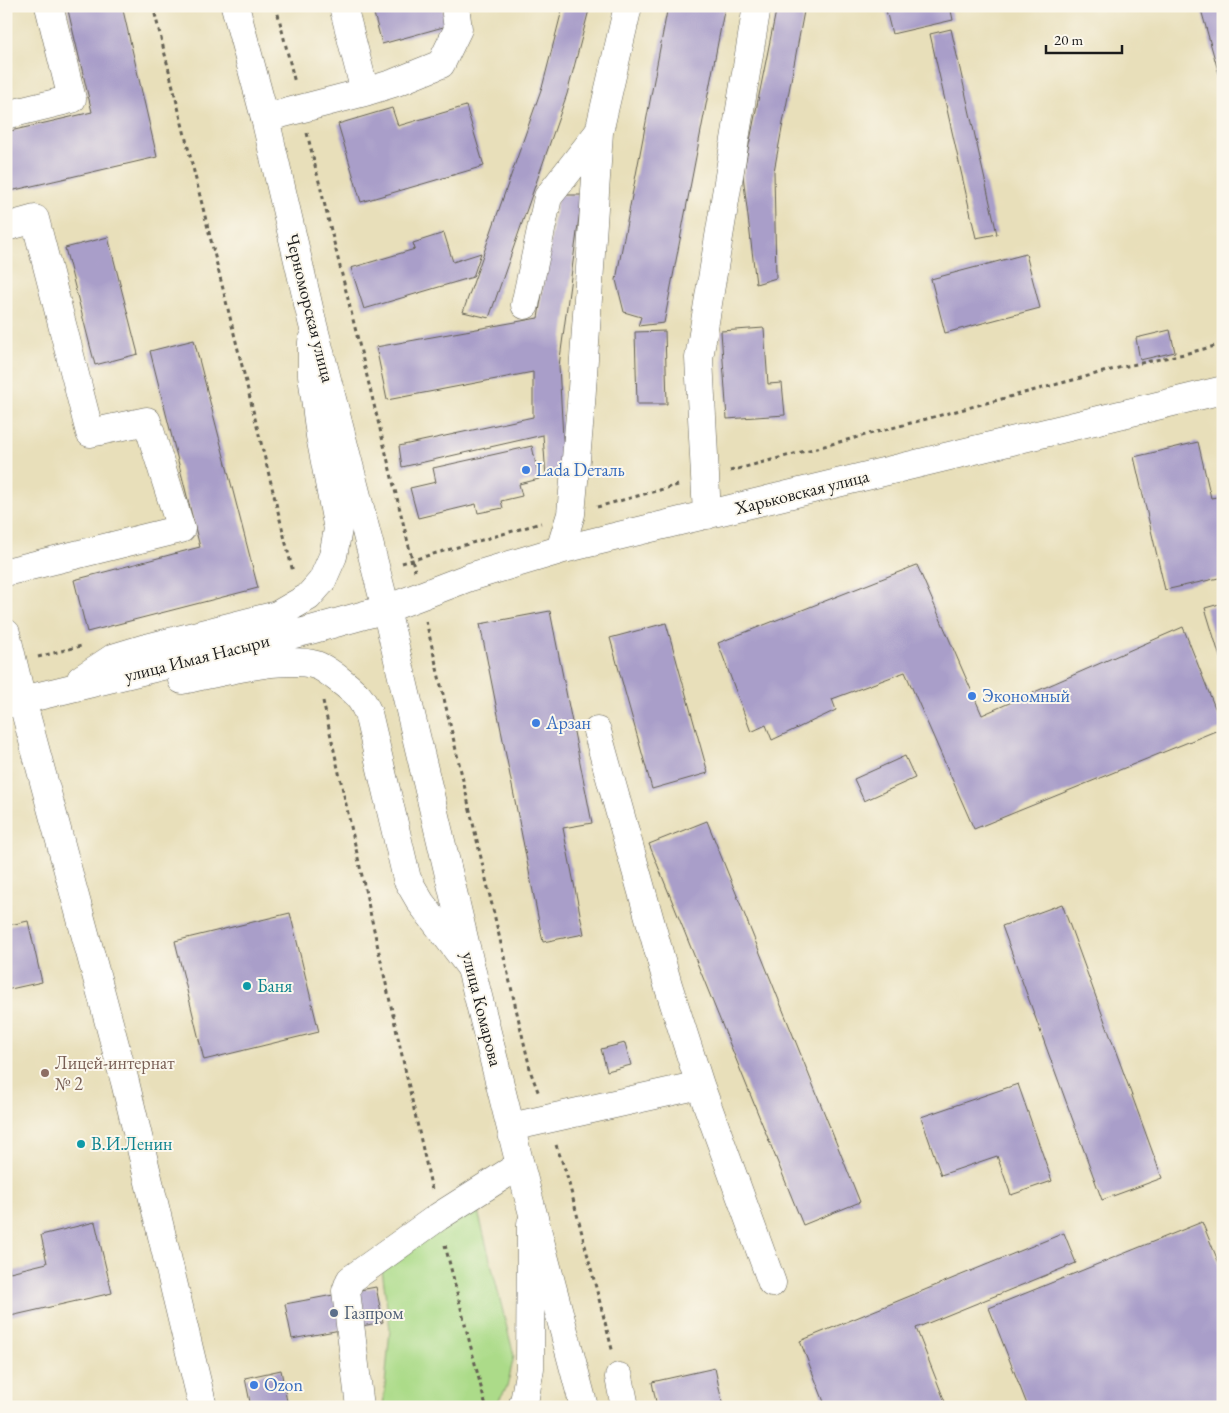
<svg xmlns="http://www.w3.org/2000/svg" width="1229" height="1413" viewBox="0 0 1229 1413" font-family="'EB Garamond',serif">
<rect width="100%" height="100%" fill="#fbf7ec"/>
<filter id="ink" filterUnits="userSpaceOnUse"><feTurbulence type="fractalNoise" baseFrequency=".02" numOctaves="2"/><feDisplacementMap in="SourceGraphic" scale="10" xChannelSelector="R" yChannelSelector="G"/><feConvolveMatrix kernelMatrix="1 2 1 2 8 2 1 2 1" color-interpolation-filters="sRGB"/></filter>
<filter id="wash" filterUnits="userSpaceOnUse"><feTurbulence type="fractalNoise" baseFrequency=".0096" numOctaves="4" result="noise"/><feDisplacementMap in="SourceGraphic" scale="20" xChannelSelector="R" yChannelSelector="G"/><feGaussianBlur stdDeviation="1.12" result="paint"/><feColorMatrix in="noise" values="0 0 0 0 0 0 0 0 0 0 0 0 0 0 0 0 0 1.4 0 .05"/><feComposite in="paint" operator="in"/></filter>
<g filter="url(#wash)">
<rect width="100%" height="100%" fill="#e8dfba"/>
<path fill="#acdb89" stroke="#647c52" d="M475,1199L514,1356L507,1387L494,1407H383L390,1329L381,1262Z"/>
<g id="blocks">
<path fill="#a99ec9" d="M67,6H122L157,157L6,192V132L92,112Z
M372,6H442L447,26L382,44Z
M563,6H590L567,94L489,318L463,312L543,84Z
M668,6H725L664,323L638,326L641,317L624,312L616,280Z
M777,6H805L774,171L776,278L756,284L743,175Z
M885,6H950L953,20L892,34Z
M1200,6H1223V85H1222Z
M951,29L997,234L976,238L930,34Z
M466,106L484,166L361,202L338,124L392,108L398,126Z
M558,195H582L559,366L565,473L546,477L543,435L402,467L399,446L533,417V372L387,400L376,347L538,318Z
M444,233L453,262L481,253L473,277L364,309L351,268L415,249L413,243Z
M108,237L138,354L95,365L65,248Z
M1026,254L1040,308L945,333L931,279Z
M764,328L768,384L782,383L785,415L727,419L721,331Z
M1170,330L1175,352L1140,360L1136,338Z
M665,331L667,404H637L635,332Z
M194,340L258,588L87,632L74,580L200,547L150,351Z
M1198,442L1211,498L1223,496V577L1165,590L1134,457Z
M532,446L539,479L519,484L522,496L501,501L503,508L478,513L476,504L418,518L410,488L436,482L433,468Z
M917,565L982,715L1183,627L1223,728L974,829L905,672L832,699L836,710L772,740L766,725L751,732L718,643Z
M1223,603V664H1222L1205,608Z
M550,611L592,823L563,828L584,934L543,942L480,624Z
M666,623L708,773L652,789L610,638Z
M905,756L915,778L864,801L854,779Z
M707,821L860,1202L803,1225L649,844Z
M1062,904L1162,1178L1102,1200L1002,926Z
M290,913L319,1032L204,1060L175,941Z
M28,921L42,982L6,990V926Z
M625,1043L631,1065L607,1071L601,1049Z
M1018,1084L1052,1181L1011,1195L997,1156L941,1175L921,1117Z
M95,1222L112,1293L6,1317V1260L10,1272L47,1263L41,1235Z
M1202,1222L1223,1273V1407H1028L989,1308Z
M1064,1233L1076,1263L916,1328L947,1407H826L800,1341Z
M376,1287L383,1322L292,1339L285,1304Z
M715,1368L723,1407H657L652,1382Z
M281,1370L288,1407H251L245,1378Z"/>
</g>
</g>
<g filter="url(#ink)">
<use href="#blocks" fill-opacity="0" stroke="#636053" stroke-width="1"/>
<g fill="none" stroke-linecap="round" stroke-linejoin="round">
<defs>
<path id="minor" d="M343,6L365,92
M6,115L72,99L49,6
M265,118L365,92L394,83L441,64L458,29L455,6
M6,227L35,219L90,433L147,421L181,529L6,572
M525,305L548,197L599,132
M707,515L699,358L757,6
M560,550L571,514L581,404L599,132L628,6
M6,633L22,700L125,1082L203,1407
M81,679L113,658L146,648L277,615L308,597L322,581L333,556L338,529L320,436L312,375V342
M182,680C218,673 282,655 316,665C326,668 355,691 361,700C364,704 366,709 368,713L407,879L421,903L471,968
M6,704L307,631L386,609L470,577L560,550L1223,390
M700,1085L772,1283
M511,1127L700,1085L668,985L597,731
M619,1377L625,1407
M360,1407L346,1291L350,1280L438,1217L520,1165
M522,1407L525,1397L530,1368L531,1224"/>
<path id="major" d="M235,6L265,118L312,321L386,609L471,968L520,1165L584,1407"/>
</defs>
<use href="#minor" stroke="#636053" stroke-width="29"/>
<use href="#major" stroke="#636053" stroke-width="29"/>
<path stroke="#636053" stroke-width="3" stroke-dasharray="4 4" stroke-linecap="butt" d="M153,6L293,572
M276,6L295,83
M307,133L415,571
M730,471L1122,367L1184,354L1223,344
M597,507L678,485
M402,563L541,523
M426,621L531,1073L539,1094
M38,657L81,646
M323,701L432,1190
M556,1145L566,1172L613,1353
M445,1245L486,1407"/>
<use href="#minor" stroke="#fff" stroke-width="28"/>
<use href="#major" stroke="#fff" stroke-width="28"/>
</g>
</g>
<g fill="#3f7fe0" stroke="#fbf7ec" stroke-width="2">
<circle cx="526" cy="470" r="5"/>
<circle cx="972" cy="696" r="5"/>
<circle cx="536" cy="723" r="5"/>
<circle cx="254" cy="1385" r="5"/>
</g>
<g fill="#0f9aa8" stroke="#fbf7ec" stroke-width="2">
<circle cx="247" cy="986" r="5"/>
<circle cx="81" cy="1144" r="5"/>
</g>
<circle fill="#8d6e63" stroke="#fbf7ec" stroke-width="2" cx="45" cy="1073" r="5"/>
<circle fill="#5c6f8a" stroke="#fbf7ec" stroke-width="2" cx="334" cy="1313" r="5"/>
<g text-anchor="middle" stroke-width="4" stroke-linejoin="round" paint-order="stroke">
<g font-size="18" fill="#1c1c1c" stroke="#fbf7ec">
<text transform="translate(310 308) rotate(76)" y="6">Черноморская улица</text>
<text transform="translate(802 492) rotate(-14)" y="6">Харьковская улица</text>
<text transform="translate(197 658) rotate(-14)" y="6">улица Имая Насыри</text>
<text transform="translate(482 1009) rotate(76)" y="6">улица Комарова</text>
</g>
<g font-size="18" fill="#366cbe" stroke="#fbf7ec" text-anchor="start">
<text x="536" y="476">Lada Dеталь</text>
<text x="982" y="702">Экономный</text>
<text x="546" y="729">Арзан</text>
<text x="264" y="1391">Ozon</text>
</g>
<g font-size="18" fill="#0d838f" stroke="#fbf7ec" text-anchor="start">
<text x="257" y="992">Баня</text>
<text x="91" y="1150">В.И.Ленин</text>
</g>
<g font-size="18" fill="#785e54" stroke="#fbf7ec" text-anchor="start">
<text x="55" y="1069">Лицей-интернат<tspan x="55" dy="21">№ 2</tspan></text>
</g>
<g font-size="18" fill="#4e5e75" stroke="#fbf7ec" text-anchor="start">
<text x="344" y="1319">Газпром</text>
</g>
</g>
<rect width="1229" height="1413" fill="none" stroke="#fbf7ec" stroke-width="25"/>
<path d="M1046 45v8h76v-8" fill="none" stroke="#1c1c1c" stroke-width="2.5"/>
<text x="1054" y="45" font-size="15" fill="#1c1c1c" stroke="#fbf7ec" stroke-width="4" paint-order="stroke">20 m</text>
</svg>
